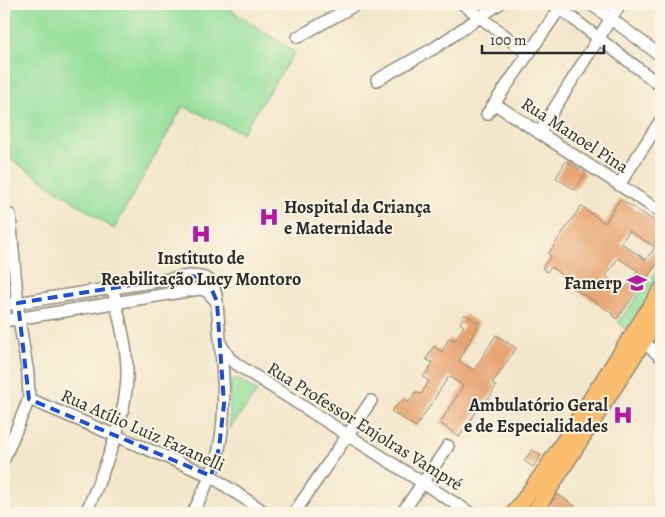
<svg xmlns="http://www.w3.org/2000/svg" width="665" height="517" viewBox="0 0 665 517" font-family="Alegreya,serif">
<rect width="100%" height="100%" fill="#fcf5e5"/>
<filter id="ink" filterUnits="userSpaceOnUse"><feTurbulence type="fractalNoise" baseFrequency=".02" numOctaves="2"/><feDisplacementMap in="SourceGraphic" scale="10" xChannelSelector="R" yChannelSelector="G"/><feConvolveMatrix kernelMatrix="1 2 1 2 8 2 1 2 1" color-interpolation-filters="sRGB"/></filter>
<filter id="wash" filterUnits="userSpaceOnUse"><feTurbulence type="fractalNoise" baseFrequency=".0096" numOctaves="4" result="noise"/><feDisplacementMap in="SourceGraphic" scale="20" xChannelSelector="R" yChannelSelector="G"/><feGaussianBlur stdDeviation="1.12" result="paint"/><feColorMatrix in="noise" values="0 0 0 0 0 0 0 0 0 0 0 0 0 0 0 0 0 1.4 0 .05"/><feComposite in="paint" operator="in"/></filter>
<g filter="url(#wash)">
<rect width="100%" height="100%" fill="#f3e7cb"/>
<path fill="#95df9b" stroke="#608563" d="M4,4H222L295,52L242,133L183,106L114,229L4,154Z
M661,265V283L629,333L618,322Z
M233,379H238L257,392L229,430L231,382Z"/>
<g id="blocks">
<path fill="#e6a370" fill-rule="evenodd" d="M566,161L586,173L575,190L556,178Z
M620,199L661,225V258L617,319L609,311L565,283L567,279L551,267L547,272L542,268L551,256L548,254L581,206L605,223ZM629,231L655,247L646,260L621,243ZM618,258L638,271L625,289L606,276Z
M465,314L479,323L459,361L474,370L496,335L516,348L492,384L496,386L491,395L486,401L484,400L459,437L440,423L463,386L449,376L416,427L391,411L404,399L409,402L415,392L421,394L429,381L423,377L433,363L426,359L434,346L442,352L449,338L454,341L464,326L460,323Z
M532,450L541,456L533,467L524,461Z
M557,494L575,506L569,513H545Z"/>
</g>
</g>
<g filter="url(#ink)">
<use href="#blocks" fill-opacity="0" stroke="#8f897b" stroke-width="1"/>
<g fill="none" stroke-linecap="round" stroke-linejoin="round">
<defs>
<path id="minor" d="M463,4L529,54
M554,4L661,86
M591,4L661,56
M298,37L357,4
M377,80L436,47L499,4
M495,104L661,212
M487,114L560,8
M539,133L620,4
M619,185L661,120
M4,214L10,215L19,319L28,374L29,399L4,459
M4,305L189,276C211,276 214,281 217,302C220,350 229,401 219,449C214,472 203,492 193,513
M4,321L199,289L206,290L217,302
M638,337L661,357
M221,345L230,359L241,367L470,513
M29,399L211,476L266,513
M86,513C103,472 128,415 127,371C127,343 118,316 113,288
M294,513L371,401
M402,513L448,446"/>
<path id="major" d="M514,513L546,469L661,290
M534,513L661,314"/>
</defs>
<use href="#minor" stroke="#8f897b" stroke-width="14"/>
<use href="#major" stroke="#8f897b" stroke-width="18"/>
<use href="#minor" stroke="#fff" stroke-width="11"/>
<use href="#major" stroke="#fabe6e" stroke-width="15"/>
</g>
</g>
<path fill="none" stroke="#1d4ed8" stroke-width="4" stroke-dasharray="10 6" stroke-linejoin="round" d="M189,276L207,278L217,302L224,404L219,448L211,476L29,399L18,303Z"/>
<defs>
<symbol id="hospital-bare" viewBox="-9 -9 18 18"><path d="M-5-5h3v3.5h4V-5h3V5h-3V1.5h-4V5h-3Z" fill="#b5179e" stroke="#fcf5e5" stroke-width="2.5" paint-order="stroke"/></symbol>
<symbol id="university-bare" viewBox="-9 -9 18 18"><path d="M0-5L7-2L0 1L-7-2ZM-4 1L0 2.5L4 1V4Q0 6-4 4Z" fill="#b5179e" stroke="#fcf5e5" stroke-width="2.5" paint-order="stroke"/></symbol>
</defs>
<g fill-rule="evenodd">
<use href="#hospital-bare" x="255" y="203" width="28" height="28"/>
<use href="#hospital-bare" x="187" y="220" width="28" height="28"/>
<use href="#university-bare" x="623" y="269" width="28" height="28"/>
<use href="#hospital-bare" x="609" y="401" width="28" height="28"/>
</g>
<g text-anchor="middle" stroke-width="4" stroke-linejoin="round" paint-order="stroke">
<g font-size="18" fill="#2b2b2b" stroke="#fcf5e5">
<text transform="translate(575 135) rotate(33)" y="6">Rua Manoel Pina</text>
<text transform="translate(365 426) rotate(32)" y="6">Rua Professor Enjolras Vampré</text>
<text transform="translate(143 430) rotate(24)" y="6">Rua Atílio Luiz Fazanelli</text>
</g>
<g font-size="18" font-weight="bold" fill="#2b2b2b" stroke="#fcf5e5" text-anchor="end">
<text x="284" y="213" text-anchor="start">Hospital da Criança<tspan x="284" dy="21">e Maternidade</tspan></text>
<text x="201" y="264" text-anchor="middle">Instituto de<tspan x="201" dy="21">Reabilitação Lucy Montoro</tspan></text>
<text x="622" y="289">Famerp</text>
<text x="608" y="411">Ambulatório Geral<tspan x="608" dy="21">e de Especialidades</tspan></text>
</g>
</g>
<rect width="665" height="517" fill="none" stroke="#fcf5e5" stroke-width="20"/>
<path d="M482 45v8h122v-8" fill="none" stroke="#2b2b2b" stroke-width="2.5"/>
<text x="490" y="45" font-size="15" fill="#2b2b2b" stroke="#fcf5e5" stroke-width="4" paint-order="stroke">100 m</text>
</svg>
